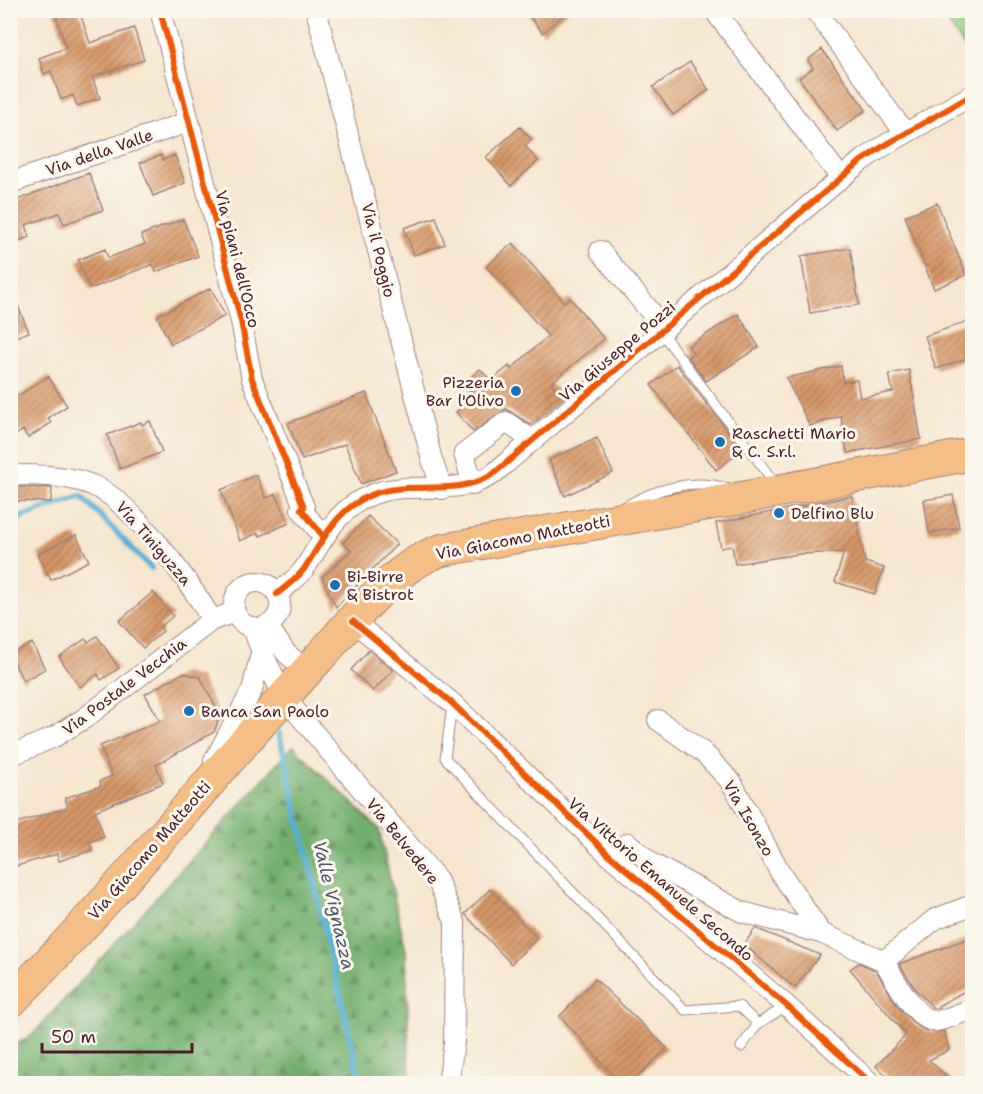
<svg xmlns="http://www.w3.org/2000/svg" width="983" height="1094" viewBox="0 0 983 1094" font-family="'Shantell Sans',sans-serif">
<defs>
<pattern id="grass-tufts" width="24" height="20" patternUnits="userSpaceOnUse" patternTransform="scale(1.5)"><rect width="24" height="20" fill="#8dca80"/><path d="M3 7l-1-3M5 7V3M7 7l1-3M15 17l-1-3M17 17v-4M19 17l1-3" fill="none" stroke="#7bad6f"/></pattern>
<pattern id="forest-firs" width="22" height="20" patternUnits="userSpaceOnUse" patternTransform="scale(1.5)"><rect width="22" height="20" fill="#72ae6e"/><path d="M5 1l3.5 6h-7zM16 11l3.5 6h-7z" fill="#608d5b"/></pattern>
<pattern id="building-hatch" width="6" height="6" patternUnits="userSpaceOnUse" patternTransform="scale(1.5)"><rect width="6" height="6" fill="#d69667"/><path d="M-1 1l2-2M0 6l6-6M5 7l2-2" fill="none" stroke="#b07a55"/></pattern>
</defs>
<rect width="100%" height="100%" fill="#fbf7ec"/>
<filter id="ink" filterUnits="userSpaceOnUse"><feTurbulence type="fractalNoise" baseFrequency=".0167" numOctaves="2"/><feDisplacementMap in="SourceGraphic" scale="12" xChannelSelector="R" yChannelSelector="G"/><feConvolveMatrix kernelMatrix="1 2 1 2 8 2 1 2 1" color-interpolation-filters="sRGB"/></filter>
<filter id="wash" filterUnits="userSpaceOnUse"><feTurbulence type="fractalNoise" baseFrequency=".008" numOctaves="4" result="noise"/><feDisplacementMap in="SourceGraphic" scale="24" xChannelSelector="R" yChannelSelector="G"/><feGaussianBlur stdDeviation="1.35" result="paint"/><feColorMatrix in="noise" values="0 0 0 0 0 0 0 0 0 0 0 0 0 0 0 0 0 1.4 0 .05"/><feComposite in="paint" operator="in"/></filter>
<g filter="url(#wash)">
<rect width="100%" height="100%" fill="#f6e6cf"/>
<path fill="url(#grass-tufts)" stroke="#6c7456" stroke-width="1.5" d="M940,11H972V58Z"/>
<path fill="url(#forest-firs)" stroke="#5e664c" stroke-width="1.5" d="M293,746L379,829L406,950L410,1083H11V1047L32,1035Z"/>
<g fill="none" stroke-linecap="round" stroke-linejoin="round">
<path stroke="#54afd2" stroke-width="6" d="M10,521L81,496L151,568
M279,733L361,1084"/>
</g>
<g id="blocks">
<path fill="url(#building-hatch)" d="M54,10H79L90,43L134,28L144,60L92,77L100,98L77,106L73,95L61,100L51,71L44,74L39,58L66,48Z
M524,10H569L543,33Z
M822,49L866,110L837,131L799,78L813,68L808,60Z
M690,62L709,90L673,115L653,87Z
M520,127L532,140L525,146L538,161L511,186L486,157Z
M161,155L163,160L175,155L185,183L153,196L140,163Z
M89,173L103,210L64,224L59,213L26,225L30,237L10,244V195L15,194L17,200Z
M937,203L966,275L934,289L905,216Z
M436,217L445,244L414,255L404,228Z
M183,219L198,256L156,272L153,264L90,289L78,260L105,249L108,258L145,244L141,235Z
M513,243L564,302L570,298L604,339L551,383L564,397L531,425L506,409L473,432L456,412L475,395L464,383L480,369L491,381L509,366L511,369L548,336L486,266Z
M850,248L859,305L810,313L801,256Z
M10,288L29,332L10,339Z
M211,288L225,316L171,344L157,316Z
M738,314L759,347L706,381L688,357L693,353L688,346Z
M972,320V357L936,369L925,336Z
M677,365L742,450L716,470L651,385Z
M841,366L843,382L857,380L860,398L893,392L889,374L909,370L921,439L847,453L841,416L810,426L786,378Z
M48,376L67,406L48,418L51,423L28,438L23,430L10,439V401Z
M366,393L396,471L361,484L345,444L302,460L288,423Z
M150,421L162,452L120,469L107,435L141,422L142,425Z
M597,438L613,473L565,496L549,460Z
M256,475L266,498L276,494L289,523L260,536L258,533L240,541L221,490Z
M10,487L52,488L51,502L10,501Z
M953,495L959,528L929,533L924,500Z
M852,496L865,562L884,568L875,594L835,582L844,552L799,554L735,564L732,546L721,548L716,523Z
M368,516L397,544L336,607L322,577L351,550L343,543Z
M76,535L89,561L51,580L38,554Z
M153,592L173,616L160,627L163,631L143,648L119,621Z
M97,636L119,668L101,680L98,674L80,687L59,657L85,639L88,642Z
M32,643L45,669L23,681L10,654Z
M369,650L393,670L373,691L351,670Z
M183,673L200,677L220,715L214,732L156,765L163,783L95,811L104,837L89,842L92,850L59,861L57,854L10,868V825L68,807L65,798L101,786L100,781L112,776L100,746L160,721L145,694Z
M490,889L537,938L511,964L465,914Z
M755,928L820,955L795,988L744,945Z
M972,937V987L938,1006V1008H933L916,990L899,964Z
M859,963L876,970L896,1004L914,1024L926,1031L945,1032L949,1050L929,1060L954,1083H895L876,1066L906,1035L850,969Z
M595,979L667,1048L631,1083H620L560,1016Z"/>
</g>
</g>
<g filter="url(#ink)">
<use href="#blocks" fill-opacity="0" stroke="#a0827d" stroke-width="1.5"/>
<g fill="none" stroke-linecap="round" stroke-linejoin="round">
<defs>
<path id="lane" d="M661,332L777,486
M626,506C654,489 696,477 728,489
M452,706L445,758L685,1010L739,1006L758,1024L741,1047
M758,1024L786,1006"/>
<path id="street" d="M160,10L241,321L252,379L304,507L301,509L323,536
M316,10L432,460L442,489
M714,10L841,178
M815,10L905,133
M10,183L188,122
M600,251L665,329
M10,475C37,475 67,475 92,485C130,499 191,584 212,620
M473,485L464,454L506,422L532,440
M234 605a23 23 0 1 1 46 0a23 23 0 1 1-46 0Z
M277,594C286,586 297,579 304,569C324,539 335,510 371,495C410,479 453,498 492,475L860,162L882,147L972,95
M353,621L452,703L609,855L787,1006L872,1084
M267,625L286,653L307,671
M253,627C260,652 273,673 283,696L437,879L455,922L454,1043L448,1084
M658,720L704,753L732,783L780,872L821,933
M10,756L54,737L85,718L212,620L235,612
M214,761L252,690L261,654
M609,855L628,843L651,863L742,912L821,933L884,961L935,919L972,905
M884,961C893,976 916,1022 936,1021C947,1020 962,1012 972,1009"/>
<path id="primary" d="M10,1002C119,893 214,773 317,660C351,623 394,565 442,550L731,500L972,454"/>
</defs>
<use href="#lane" stroke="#a0827d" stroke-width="11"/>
<use href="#street" stroke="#a0827d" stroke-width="22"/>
<use href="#primary" stroke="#a0827d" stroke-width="34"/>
<use href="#lane" stroke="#fff" stroke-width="9"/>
<use href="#street" stroke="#fff" stroke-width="20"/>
<use href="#primary" stroke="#f6be87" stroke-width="32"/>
<defs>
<path id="cycleway" d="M160,10L241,321L252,379L304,507L301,509L323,536
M277,594C286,586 297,579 304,569C324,539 335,510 371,495C410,479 453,498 492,475L860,162L882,147L972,95
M353,621L452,703L609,855L787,1006L872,1084"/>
</defs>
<use href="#cycleway" stroke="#fbf7ec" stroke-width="10"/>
<use href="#cycleway" stroke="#e8590c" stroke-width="6"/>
</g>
</g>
<g fill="#1f6fb2" stroke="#fbf7ec" stroke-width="2">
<circle cx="516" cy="391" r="6"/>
<circle cx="720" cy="442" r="6"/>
<circle cx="779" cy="513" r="6"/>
<circle cx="335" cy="585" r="6"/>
<circle cx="189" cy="711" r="6"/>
</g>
<g text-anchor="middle" stroke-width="6" stroke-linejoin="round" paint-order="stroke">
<g font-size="16" fill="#4a1f2b" stroke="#fbf7ec">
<text transform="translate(99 152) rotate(-19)" y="6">Via della Valle</text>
<text transform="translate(379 250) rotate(76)" y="6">Via il Poggio</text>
<text transform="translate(238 259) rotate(76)" y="6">Via piani dell'Occo</text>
<text transform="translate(617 351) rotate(-40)" y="6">Via Giuseppe Pozzi</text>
<text transform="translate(523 537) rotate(-11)" y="6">Via Giacomo Matteotti</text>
<text transform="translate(154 543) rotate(49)" y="6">Via Tiniguzza</text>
<text transform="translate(124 686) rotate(-37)" y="6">Via Postale Vecchia</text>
<text transform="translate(749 818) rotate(60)" y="6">Via Isonzo</text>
<text transform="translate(403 841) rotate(51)" y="6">Via Belvedere</text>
<text transform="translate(149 850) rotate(-49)" y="6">Via Giacomo Matteotti</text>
<text transform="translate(661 879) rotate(41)" y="6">Via Vittorio Emanuele Secondo</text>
</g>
<g font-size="16" fill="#4a1f2b" stroke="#fbf7ec" text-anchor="start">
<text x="504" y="388" text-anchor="end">Pizzeria<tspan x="504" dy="18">Bar l'Olivo</tspan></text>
<text x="732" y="439">Raschetti Mario<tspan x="732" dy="18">&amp; C. S.r.l.</tspan></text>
<text x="791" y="519">Delfino Blu</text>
<text x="347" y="582">Bi-Birre<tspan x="347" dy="18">&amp; Bistrot</tspan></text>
<text x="201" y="717">Banca San Paolo</text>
</g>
<g font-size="18" font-style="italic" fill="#4e596e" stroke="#fbf7ec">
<text transform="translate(334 905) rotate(77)" y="6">Valle Vignazza</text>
</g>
</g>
<rect width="983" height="1094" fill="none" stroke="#fbf7ec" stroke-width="36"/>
<path d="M42 1043v9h150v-9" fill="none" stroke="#4a1f2b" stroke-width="3"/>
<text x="51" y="1043" font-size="18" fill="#4a1f2b" stroke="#fbf7ec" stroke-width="4.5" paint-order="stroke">50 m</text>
</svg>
